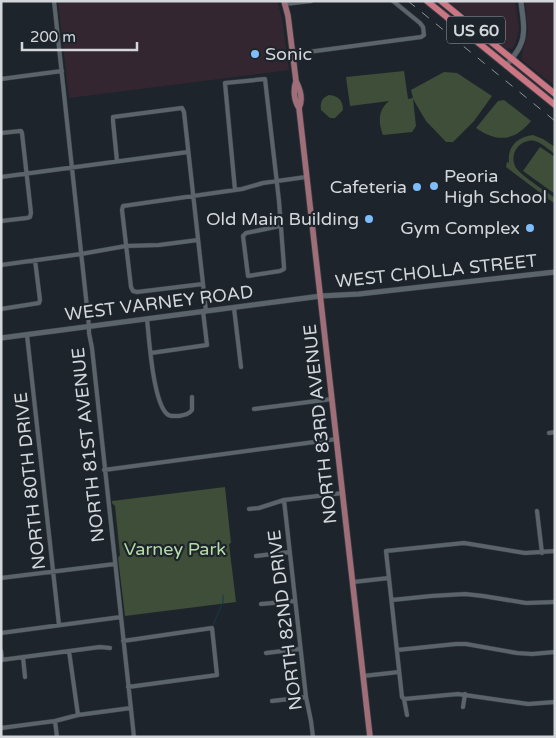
<svg xmlns="http://www.w3.org/2000/svg" width="556" height="738" viewBox="0 0 556 738" font-family="'Varela Round',sans-serif">
<rect width="100%" height="100%" fill="#1e242b"/>
<path fill="#342631" d="M58,1H277L282,18L289,70L69,98Z
M448,1H515L519,29L515,44L512,49L506,48Z
M525,1H555V86L522,60V54L528,32Z"/>
<path fill="#3e4e38" d="M404,71L408,99L413,98L411,90L444,72L457,73L492,96L474,121L453,142H446L426,121L413,99L416,126L412,132L383,135C378,122 378,110 389,101L350,106L346,77Z
M329,95C339,96 343,101 343,110L335,118H330L321,110C320,102 322,98 329,95Z
M504,100L531,121C515,141 497,143 476,128L498,101Z
M533,135L543,139L555,147V154C549,150 542,143 535,141C521,138 509,153 515,166C519,175 546,191 555,198V204L506,167L507,162L509,163C507,147 517,137 533,135Z
M540,147L555,157V194L523,171Z
M225,487L231,543L229,544L236,602L125,616L118,558L120,555L115,506L112,503V501Z"/>
<g fill="none" stroke-linecap="round" stroke-linejoin="round">
<path stroke="#0f3c47" stroke-width="1" d="M213,625L223,602V595"/>
<defs>
<path id="street" d="M54,1L89,326V333L92,348L134,737
M285,4L311,1
M293,54L421,37L424,35L423,27L420,23L393,1
M1,79L62,71
M1,133L21,131L22,133L31,213L30,217L27,218L1,221
M117,161L113,121V117L182,108L184,112L206,311
M1,177L188,152
M235,190L225,83L265,79L279,201L284,267V269L280,271L248,276L243,236L246,233L280,226
M1,265L81,254L126,246L159,245L198,240
M203,284L137,292L133,291L131,287L122,210L123,206L242,189L263,183L306,177
M234,308L241,367
M1,309L39,303L40,300L35,260
M147,319C149,338 153,402 167,414C170,417 175,416 178,416C184,415 188,415 192,410V397
M27,335L59,625
M151,353L207,345L203,311
M254,409L332,399
M549,433L555,432
M104,470L337,439
M284,500L306,697L311,721L313,737
M249,509L259,508L284,500L343,493
M537,511L542,553
M256,556L290,552
M1,578L115,564
M353,582L389,578
M392,600L431,596L465,594L483,596L526,603L555,602
M261,604L295,601
M1,633L121,617
M123,641L212,628L217,675L128,687
M397,650L456,644H466L517,653L532,654L555,652
M1,651L2,660
M69,651L78,715
M266,653L300,649
M23,657L25,677
M1,660L100,647L110,648
M363,676L399,672
M404,699L458,694L528,704L555,702
M272,701L306,697
M463,707L465,694
M407,715L404,699L402,697L386,551L464,543L525,553L555,551
M55,721L57,737
M1,728L55,721L78,715L131,708"/>
<path id="secondary" d="M506,66C511,59 517,53 520,46C527,32 522,15 521,1
M1,338L321,296L359,294L555,272"/>
<path id="primary" d="M284,1L288,16L296,81C300,89 303,100 299,108
M296,81C293,90 294,101 299,108L370,737"/>
<path id="highway" d="M427,1L555,105
M441,1L555,94"/>
</defs>
<use href="#street" stroke="#393e44" stroke-width="5"/>
<use href="#secondary" stroke="#393e44" stroke-width="6"/>
<use href="#primary" stroke="#393e44" stroke-width="7"/>
<use href="#highway" stroke="#393e44" stroke-width="8"/>
<use href="#street" stroke="#5b636b" stroke-width="4"/>
<use href="#secondary" stroke="#5b636b" stroke-width="5"/>
<use href="#primary" stroke="#9f6e79" stroke-width="5.5"/>
<use href="#highway" stroke="#cc7583" stroke-width="6"/>
<path stroke="#8e9298" stroke-width="1" stroke-dasharray="9 9" stroke-linecap="butt" d="M408,1L555,121"/>
</g>
<g fill="#7ebdf9" stroke="#1e242b" stroke-width="2">
<circle cx="255" cy="54" r="5"/>
<circle cx="434" cy="186" r="5"/>
<circle cx="417" cy="187" r="5"/>
<circle cx="369" cy="219" r="5"/>
<circle cx="530" cy="228" r="5"/>
</g>
<g text-anchor="middle" stroke-width="4.5" stroke-linejoin="round" paint-order="stroke">
<rect fill="#1e242b" stroke="#9da1a7" stroke-width="1" x="447" y="16.5" width="58" height="27" rx="4"/>
<g font-size="16" font-weight="bold" fill="#d3d7dc">
<text x="476" y="36">US 60</text>
</g>
<g font-size="18" fill="#d3d7dc" stroke="#1e242b" text-anchor="end">
<text x="265" y="60" text-anchor="start">Sonic</text>
<text x="444" y="182" text-anchor="start">Peoria<tspan x="444" dy="21">High School</tspan></text>
<text x="407" y="193">Cafeteria</text>
<text x="359" y="225">Old Main Building</text>
<text x="520" y="234">Gym Complex</text>
</g>
<g font-size="18" fill="#d3d7dc" stroke="#1e242b">
<text transform="translate(436 271) rotate(-6)" y="6">WEST CHOLLA STREET</text>
<text transform="translate(159 303) rotate(-7)" y="6">WEST VARNEY ROAD</text>
<text transform="translate(320 424) rotate(-96)" y="6">NORTH 83RD AVENUE</text>
<text transform="translate(88 445) rotate(-96)" y="6">NORTH 81ST AVENUE</text>
<text transform="translate(30 481) rotate(-96)" y="6">NORTH 80TH DRIVE</text>
<text transform="translate(285 620) rotate(-97)" y="6">NORTH 82ND DRIVE</text>
</g>
<g font-size="18" fill="#b5dba7" stroke="#1e242b">
<text x="175" y="555">Varney Park</text>
</g>
</g>
<rect width="556" height="738" fill="none" stroke="#d3d7dc" stroke-width="5"/>
<path d="M22 42v8h115v-8" fill="none" stroke="#d3d7dc" stroke-width="2.5"/>
<text x="30" y="42" font-size="15" fill="#d3d7dc" stroke="#1e242b" stroke-width="4" paint-order="stroke">200 m</text>
</svg>
